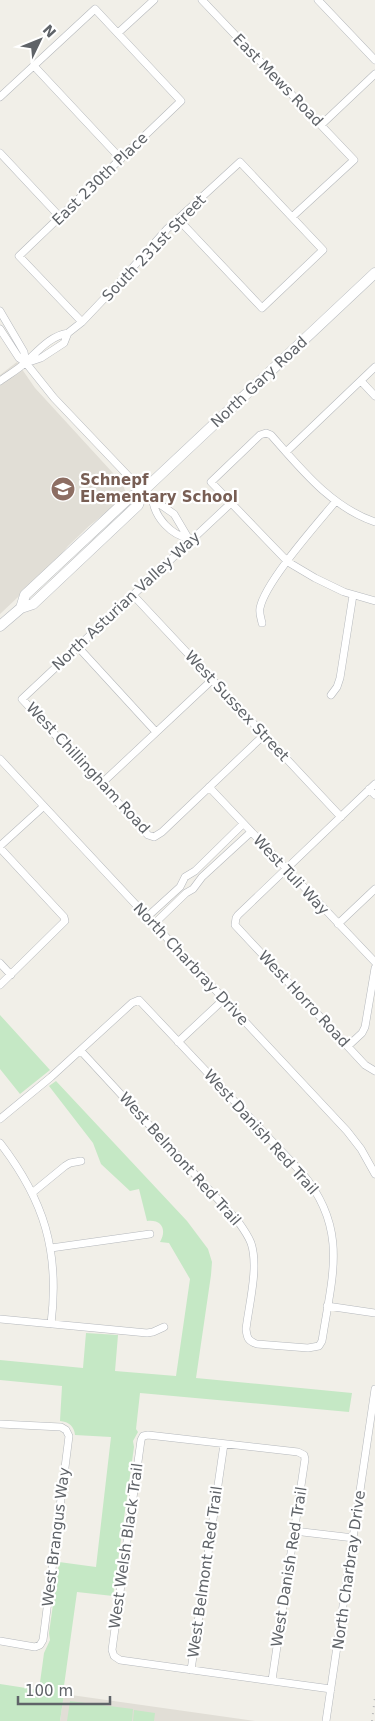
<svg xmlns="http://www.w3.org/2000/svg" width="375" height="1721" viewBox="0 0 375 1721" font-family="'DejaVu Sans',sans-serif">
<rect width="100%" height="100%" fill="#f1efe8"/>
<path fill="#e1ded6" d="M17,362L35,388L123,484L126,494L109,510L89,526L68,546L53,564L0,614V375Z
M64,1694L255,1721H60Z"/>
<path fill="#c5e8c5" d="M0,1015L50,1070L20,1094L0,1069Z
M56,1081L187,1221L208,1249L212,1262L211,1275L196,1378L352,1393L349,1412L140,1393L136,1429L138,1432L133,1441L134,1447L113,1596L77,1592L63,1693L64,1694L60,1721H0V1684L39,1690L44,1653L50,1640L49,1633L59,1562L96,1567L111,1437L75,1435C74,1426 69,1422 60,1421L62,1386L0,1380V1360L83,1368L86,1333L118,1335L115,1371L176,1376L190,1279L169,1243L160,1242C167,1230 162,1219 147,1221L139,1189L130,1191L101,1164L93,1143L49,1086Z
M70,1701L133,1709L132,1721H67Z
M134,1710L155,1713L154,1721H133Z"/>
<g fill="none" stroke-linecap="round" stroke-linejoin="round">
<defs>
<path id="street" d="M202,0L354,160L292,217
M318,0L375,60
M118,33L154,0
M34,66L121,159
M0,97L95,9L181,101L19,256L82,322
M321,125L375,74
M0,153L60,217
M0,311L24,352L26,363
M0,329L19,358L26,363L54,398L153,502L161,505L174,514L190,541
M26,363L41,358L64,343L68,333L82,322L118,284L167,229L240,162L323,250L262,308L178,219
M0,381C8,375 19,369 26,362C39,350 50,336 68,333
M361,381L375,396
M286,452L375,367
M153,502C156,518 171,535 188,538
M230,504L22,699L148,835L154,837L162,832L264,735
M375,522C331,507 301,469 271,435L266,433L260,435L211,482L288,562L315,578L344,592L375,601
M133,595L341,817
M262,623C261,618 259,614 260,608C265,582 317,524 336,501
M78,647L156,732
M331,695L337,687L340,678L353,595
M0,759L347,1131L361,1149L375,1174
M101,784L212,680
M375,784L238,915L236,918L235,925L365,1065L375,1071
M209,787L375,962
M369,789L375,795
M0,846L44,806
M0,848L64,917L65,921L0,985
M147,917L180,887L185,877L195,871L243,824
M154,924L186,893L193,889L202,877L251,832
M338,924L375,889
M0,963L11,975
M178,1042L224,999
M348,1046L362,1033L365,1027L375,968
M0,1119L51,1077L132,1003L139,1000L302,1173C349,1229 332,1276 322,1341L319,1346L308,1348L257,1344C248,1341 247,1338 246,1329C249,1304 259,1267 251,1243C248,1235 242,1227 237,1220L81,1051
M0,1143C44,1200 60,1251 51,1324
M32,1193L65,1166L70,1163L81,1161
M51,1248L150,1234
M327,1306L375,1313
M0,1319L147,1333L153,1332L164,1327
M0,1424L61,1427L66,1430L69,1436L43,1640L40,1645L35,1647L0,1641
M294,1531L354,1538
M191,1670L224,1444
M272,1680L305,1459L304,1455L298,1452L148,1435L143,1436L141,1440L112,1650L114,1656L120,1660L331,1689
M326,1721L375,1389"/>
<path id="secondary" d="M21,608L25,595L130,497L143,491L375,273
M0,626L21,608L33,604L138,505L143,491"/>
</defs>
<use href="#street" stroke="#b5b8bc" stroke-width="8"/>
<use href="#secondary" stroke="#b6babf" stroke-width="11"/>
<use href="#street" stroke="#fff" stroke-width="7"/>
<use href="#secondary" stroke="#fff" stroke-width="10"/>
<path stroke="#b6b7b8" stroke-width="2" stroke-dasharray="1 6" stroke-linecap="butt" d="M372,1721L375,1697"/>
</g>
<defs>
<symbol id="school-disc" viewBox="-11 -11 22 22"><circle r="9.5" fill="#8d6e63" stroke="#fff"/><path d="M0-5L7-2L0 1L-7-2ZM-4 1L0 2.5L4 1V4Q0 6-4 4Z" fill="#fff"/></symbol>
</defs>
<g fill-rule="evenodd">
<use href="#school-disc" x="49" y="475" width="28" height="28"/>
</g>
<g text-anchor="middle" stroke-width="4.5" stroke-linejoin="round" paint-order="stroke">
<g font-size="15" fill="#5f6368" stroke="#fff">
<text transform="translate(278 80) rotate(46)" y="5">East Mews Road</text>
<text transform="translate(100 179) rotate(-44)" y="5">East 230th Place</text>
<text transform="translate(154 248) rotate(-46)" y="5">South 231st Street</text>
<text transform="translate(259 382) rotate(-43)" y="5">North Gary Road</text>
<text transform="translate(126 601) rotate(-43)" y="5">North Asturian Valley Way</text>
<text transform="translate(237 706) rotate(47)" y="5">West Sussex Street</text>
<text transform="translate(88 768) rotate(47)" y="5">West Chillingham Road</text>
<text transform="translate(291 875) rotate(47)" y="5">West Tuli Way</text>
<text transform="translate(191 964) rotate(47)" y="5">North Charbray Drive</text>
<text transform="translate(304 999) rotate(47)" y="5">West Horro Road</text>
<text transform="translate(261 1132) rotate(48)" y="5">West Danish Red Trail</text>
<text transform="translate(180 1159) rotate(48)" y="5">West Belmont Red Trail</text>
<text transform="translate(56 1537) rotate(-83)" y="5">West Brangus Way</text>
<text transform="translate(126 1546) rotate(-82)" y="5">West Welsh Black Trail</text>
<text transform="translate(289 1567) rotate(-81)" y="5">West Danish Red Trail</text>
<text transform="translate(349 1570) rotate(-82)" y="5">North Charbray Drive</text>
<text transform="translate(205 1572) rotate(-82)" y="5">West Belmont Red Trail</text>
</g>
<g font-size="15" font-weight="bold" fill="#785e54" stroke="#fff" text-anchor="start">
<text x="80" y="485">Schnepf<tspan x="80" dy="17">Elementary School</tspan></text>
</g>
</g>
<g transform="translate(40 40) rotate(47)" stroke="#ffffff" stroke-width="4" paint-order="stroke">
<path d="M0-4L9 19L0 12L-9 19Z" fill="#5f6368"/>
<text y="-8" font-size="14" font-weight="bold" text-anchor="middle" fill="#5f6368">N</text>
</g>
<path d="M18 1696v8h92v-8" fill="none" stroke="#5f6368" stroke-width="2.5"/>
<text x="25" y="1696" font-size="15" fill="#5f6368" stroke="#ffffff" stroke-width="4" paint-order="stroke">100 m</text>
</svg>
